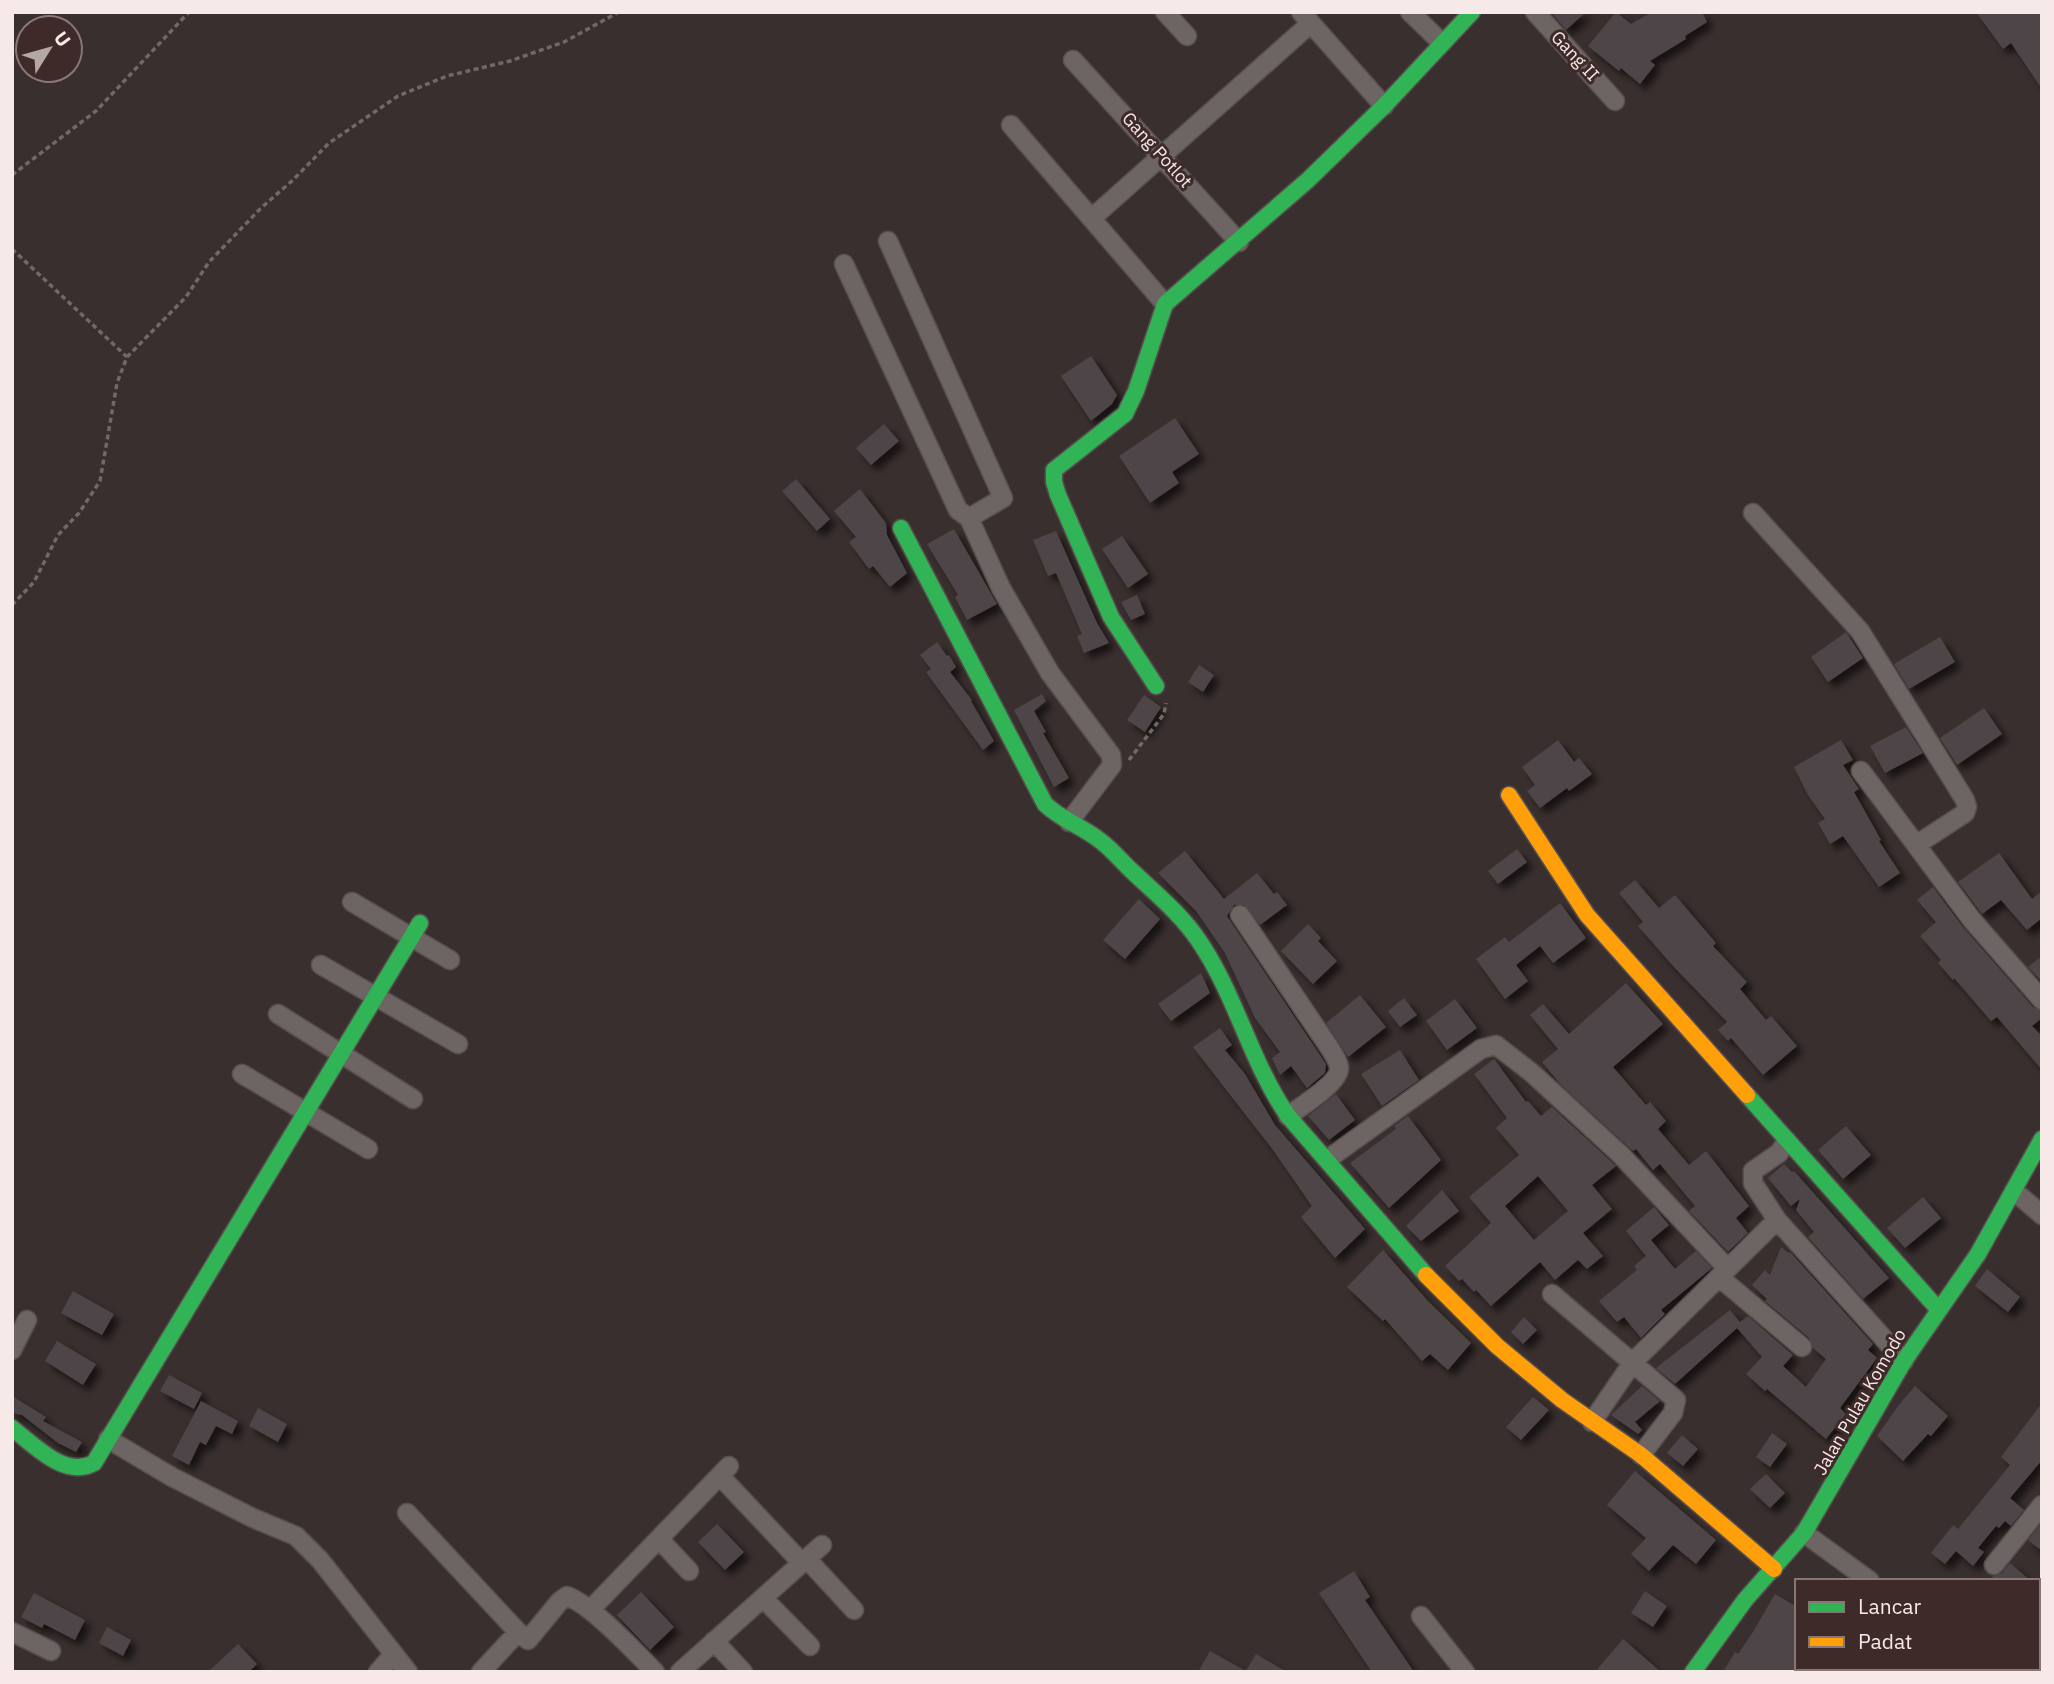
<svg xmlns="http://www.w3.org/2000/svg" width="2054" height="1684" viewBox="0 0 2054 1684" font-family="'IBM Plex Sans',sans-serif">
<defs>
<filter id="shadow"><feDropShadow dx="6" dy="6" stdDeviation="3.5" flood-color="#0009"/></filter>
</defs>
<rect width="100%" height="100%" fill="#392f2e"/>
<path fill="#4e4546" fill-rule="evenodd" filter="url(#shadow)" d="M1551,12H1586L1566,30Z
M1616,12L1631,24L1652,12H1702L1707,22L1685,36L1686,39L1650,61L1655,65L1640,84L1621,68L1619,71L1588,46Z
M1976,12H2042V89L2011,43L2003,49Z
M1091,356L1117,395L1112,404L1091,421L1061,376Z
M1175,418L1199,454L1172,472L1179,483L1150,503L1119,456Z
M884,424L899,441L871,465L856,448Z
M796,479L830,519L817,531L782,491Z
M860,489L886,523L887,535L907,573L890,587L873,566L869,569L849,542L856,537L834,511Z
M954,529L997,604L967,620L955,597L958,595L927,544Z
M1056,531L1097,623L1109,643L1084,653L1077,636L1082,634L1056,573L1048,576L1033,540Z
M1122,536L1148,574L1128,588L1102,549Z
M1137,595L1145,614L1131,620L1121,602Z
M1846,632L1863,658L1828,682L1811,657Z
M1940,637L1955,662L1909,689L1894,664Z
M937,642L947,656L949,655L956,667L950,672L972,700L971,701L994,741L983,750L926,672L931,669L920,655Z
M1199,665L1214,675L1203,692L1188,682Z
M1042,694L1046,701L1034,711L1046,732L1043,733L1069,778L1054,787L1014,710Z
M1144,695L1161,707L1145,732L1127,720Z
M1984,708L2002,734L1957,765L1940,738Z
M1906,727L1923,753L1885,773L1870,746Z
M1558,740L1574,762L1579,758L1592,774L1569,791L1567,788L1540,808L1527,791L1535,785L1522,767Z
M1841,740L1853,760L1843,765L1859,789L1854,792L1881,840L1879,841L1900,873L1879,887L1843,836L1830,844L1818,823L1825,819L1808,795L1794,767Z
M1517,849L1527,862L1498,884L1488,871Z
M1185,851L1224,899L1257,873L1274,894L1277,892L1287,905L1260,925L1244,905H1234L1227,916L1326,1064L1325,1073L1307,1088L1291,1066L1280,1075L1272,1058L1280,1052L1255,1018L1225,953L1196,911L1158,873Z
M1999,853L2032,899L2042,891V918L2027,930L2001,900L1982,914L1958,882Z
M1635,880L1659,908L1675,895L1716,943L1713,946L1747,982L1740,989L1766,1020L1771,1016L1797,1046L1763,1075L1731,1038L1728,1041L1718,1030L1727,1022L1673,966L1638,926L1643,922L1619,893Z
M1933,887L1963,927L2033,1007L2042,1011V1018L2032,1026L2042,1036V1070L1997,1017L1991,1021L1954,978L1953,980L1938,963L1941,960L1920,936L1936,922L1917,900Z
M1139,899L1160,919L1125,959L1103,940Z
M1560,903L1586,938L1553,963L1540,946L1516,965L1528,981L1505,999L1476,959L1505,937L1509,942Z
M1308,924L1321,938L1318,941L1337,961L1313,984L1281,951Z
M2042,956V982L2028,967Z
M1201,973L1210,993L1171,1021L1158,1004Z
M1626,983L1663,1024L1613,1067L1646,1105L1650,1102L1666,1121L1658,1129L1689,1165L1706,1151L1749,1206L1736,1218L1748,1233L1728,1252L1689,1211L1695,1206L1660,1164L1653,1170L1636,1149L1633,1151L1561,1085L1542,1062L1558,1049L1530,1015L1543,1004L1569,1034Z
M1360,995L1386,1027L1348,1057L1326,1023Z
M1404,998L1417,1015L1400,1027L1388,1011Z
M1455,999L1477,1028L1447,1050L1426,1021Z
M1220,1028L1232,1045L1225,1050L1245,1074L1275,1125L1365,1229L1335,1258L1301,1217L1312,1206L1273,1150L1193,1047Z
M1400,1050L1419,1080L1382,1106L1361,1074Z
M1494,1059L1526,1102L1528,1101L1541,1116L1552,1107L1616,1166L1592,1185L1612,1209L1583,1233L1603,1256L1587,1269L1578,1260L1555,1280L1540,1262L1491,1306L1476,1290L1474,1292L1462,1279L1459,1281L1445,1266L1491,1223L1469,1197L1519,1155L1496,1128L1507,1118L1474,1074ZM1538,1176L1568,1211L1534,1240L1505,1206Z
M1336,1094L1355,1120L1329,1140L1308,1116Z
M1408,1116L1441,1160L1389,1208L1350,1163L1396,1129L1394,1126Z
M1846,1126L1871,1155L1843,1179L1818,1150Z
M1784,1164L1792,1172L1794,1171L1889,1278L1863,1299L1808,1237L1814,1232L1796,1210L1800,1199L1791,1206L1768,1178Z
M1442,1190L1459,1211L1421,1241L1406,1226Z
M1923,1197L1941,1218L1905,1248L1887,1228Z
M1654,1207L1669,1225L1651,1240L1675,1269L1696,1251L1712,1268L1661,1310L1665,1314L1641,1338L1624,1317L1617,1322L1599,1301L1637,1270L1634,1266L1646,1256L1626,1231Z
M1781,1247L1789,1253L1790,1252L1873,1344L1868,1350L1877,1358L1840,1408L1846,1414L1826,1439L1767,1389L1765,1391L1746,1374L1762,1357L1737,1328L1675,1384L1656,1368L1730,1310L1740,1322L1748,1316L1793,1355L1783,1366L1806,1387L1826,1359L1813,1348L1809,1338L1765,1301L1767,1299L1752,1285L1765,1270L1770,1275Z
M1383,1250L1427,1300L1471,1343L1448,1370L1430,1354L1422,1361L1385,1319L1383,1321L1347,1287Z
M1987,1269L2020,1297L2008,1312L1975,1286Z
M73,1291L114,1314L102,1335L61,1313Z
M1524,1317L1537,1330L1523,1344L1511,1332Z
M57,1341L96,1364L83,1385L45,1361Z
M169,1375L202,1393L194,1409L160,1391Z
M1642,1386L1660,1401L1635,1422L1642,1430L1638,1434L1611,1415Z
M1915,1386L1948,1416L1931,1436L1928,1434L1903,1461L1877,1436L1898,1406Z
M12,1396L46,1417L43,1421L82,1442L76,1452L58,1443L22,1415L12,1413Z
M1533,1397L1549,1410L1521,1440L1506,1427Z
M201,1401L238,1421L232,1434L216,1426L206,1445L200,1442L189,1465L172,1456Z
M2042,1403V1460L2010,1498L2024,1510L2011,1526L2005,1521L1999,1528L1996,1526L1978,1548L1984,1552L1973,1566L1956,1551L1945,1564L1931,1553L1953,1525L1958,1529L2010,1465L2001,1457Z
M258,1408L287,1424L278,1442L249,1426Z
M1772,1433L1787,1444L1770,1467L1756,1457Z
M1682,1435L1698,1449L1683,1466L1667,1453Z
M1635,1471L1716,1540L1696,1564L1673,1545L1649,1571L1631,1554L1646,1538L1607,1505Z
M1766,1474L1785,1493L1770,1508L1750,1489Z
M717,1524L744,1552L725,1570L698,1542Z
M2041,1524H2042V1551L2028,1540Z
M2010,1563L2031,1581H1990L1993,1576L2002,1573Z
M1354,1571L1370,1597L1365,1600L1414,1672H1372L1319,1593Z
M1645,1591L1667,1606L1653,1627L1631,1613Z
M641,1592L674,1627L650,1650L617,1615Z
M34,1593L85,1620L75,1640L44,1624L42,1628L21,1617Z
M1775,1594L1797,1607V1672H1723L1735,1652L1738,1654L1753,1632Z
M107,1627L131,1640L123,1656L99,1643Z
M1623,1639L1661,1672H1595Z
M238,1644L257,1664L249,1672H208Z
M1210,1651L1246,1671L1256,1654L1287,1672H1198Z"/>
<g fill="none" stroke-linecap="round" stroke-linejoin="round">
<defs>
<path id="street" d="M1165,12L1187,36
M1301,12L1384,106
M1410,12L1442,43
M1535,12L1615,101
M1073,60L1239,242
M1011,125L1165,304
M1092,218L1310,24
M888,241L1003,498L969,518
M844,264L958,510L969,518L1001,588L1050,673L1111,755L1112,765L1069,822
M1753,513L1860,631L1965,800L1967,807L1965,813L1916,845
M1861,771L1972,920L2042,1000
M352,902L450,960
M1240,915L1329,1047C1333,1053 1338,1061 1339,1067C1341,1082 1300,1107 1288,1116
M321,965L458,1044
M278,1014L413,1099
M242,1074L368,1149
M1787,1141L1779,1153L1753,1171V1183L1777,1220L1904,1361
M1328,1159L1481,1049L1496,1045L1532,1073L1621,1155L1726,1267
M2014,1191L2042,1215
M1719,1277L1802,1347
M1552,1294L1676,1400L1673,1413L1641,1455
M12,1350L27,1320
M1592,1422L1633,1362L1777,1220
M108,1439L172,1477L253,1518L296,1536L320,1560L408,1672
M720,1476L802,1563
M407,1513L518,1632L528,1640L560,1601L567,1596C593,1606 634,1651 655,1672
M1804,1533L1870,1581
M659,1539L689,1571
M807,1559L854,1610
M1994,1565L2042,1505
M763,1598L810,1646
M590,1610L729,1466
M1421,1616L1465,1672
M12,1632L51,1651
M714,1641L743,1672
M1994,1668L2000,1672
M378,1672L394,1654
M481,1672L518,1632
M680,1672L822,1545"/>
<path id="fast" d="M901,528L1045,804C1060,819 1081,826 1098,839C1111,848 1121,861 1133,872C1156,894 1181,914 1199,941C1236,995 1250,1061 1288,1116L1426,1275
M1156,686L1111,617L1058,495L1054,482V470L1125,414L1136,391L1165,304L1308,180L1384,106L1472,12
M1747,1095L1938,1309
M12,1428C34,1445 65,1479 94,1463L420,923
M1693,1672L1745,1600L1804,1533L1904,1361L1978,1254L2042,1139"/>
<path id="slow" d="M1509,795L1587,915L1747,1095
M1426,1275L1497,1346L1562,1400L1641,1455L1774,1569"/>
</defs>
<use href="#street" stroke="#574e4e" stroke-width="21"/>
<use href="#fast" stroke="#574e4e" stroke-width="19"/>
<use href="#slow" stroke="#574e4e" stroke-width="19"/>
<path stroke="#706968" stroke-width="3.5" stroke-dasharray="5 3.5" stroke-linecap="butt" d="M12,175L96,111L189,12
M12,249L127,357
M12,605L34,582L58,535L79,513L100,481L117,383L127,357L186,297L209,262L261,208L293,180L329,143L398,96L447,76L510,61L564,42L619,12
M1129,760L1164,714L1166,703"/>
<use href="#street" stroke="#6d6564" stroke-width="18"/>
<use href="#fast" stroke="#30b455" stroke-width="16"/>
<use href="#slow" stroke="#ff9f0a" stroke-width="16"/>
</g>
<g text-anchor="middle" stroke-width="6" stroke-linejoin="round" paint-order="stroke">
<g font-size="18" fill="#f6e9e8" stroke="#3e2b29">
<text transform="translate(1575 56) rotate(47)" y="6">Gang II</text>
<text transform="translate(1157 150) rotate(48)" y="6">Gang Potlot</text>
<text transform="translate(1860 1402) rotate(-60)" y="6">Jalan Pulau Komodo</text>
</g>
</g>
<rect width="2054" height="1684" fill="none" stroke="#f6e9e8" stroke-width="28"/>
<rect x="1795" y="1579" width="245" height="91" fill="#3e2b29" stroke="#887775" stroke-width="2"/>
<rect x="1809" y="1602" width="35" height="10" fill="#30b455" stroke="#887775" stroke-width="2"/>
<text x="1858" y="1614" font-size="21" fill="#f6e9e8">Lancar</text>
<rect x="1809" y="1637" width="35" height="10" fill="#ff9f0a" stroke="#887775" stroke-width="2"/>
<text x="1858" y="1649" font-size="21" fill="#f6e9e8">Padat</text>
<g transform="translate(49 49) rotate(53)"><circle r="33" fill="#3e2b29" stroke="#887775" stroke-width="2"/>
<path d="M0-5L12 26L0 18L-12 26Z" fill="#b4a8a7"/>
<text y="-10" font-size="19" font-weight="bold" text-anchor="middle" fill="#f6e9e8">U</text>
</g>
</svg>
